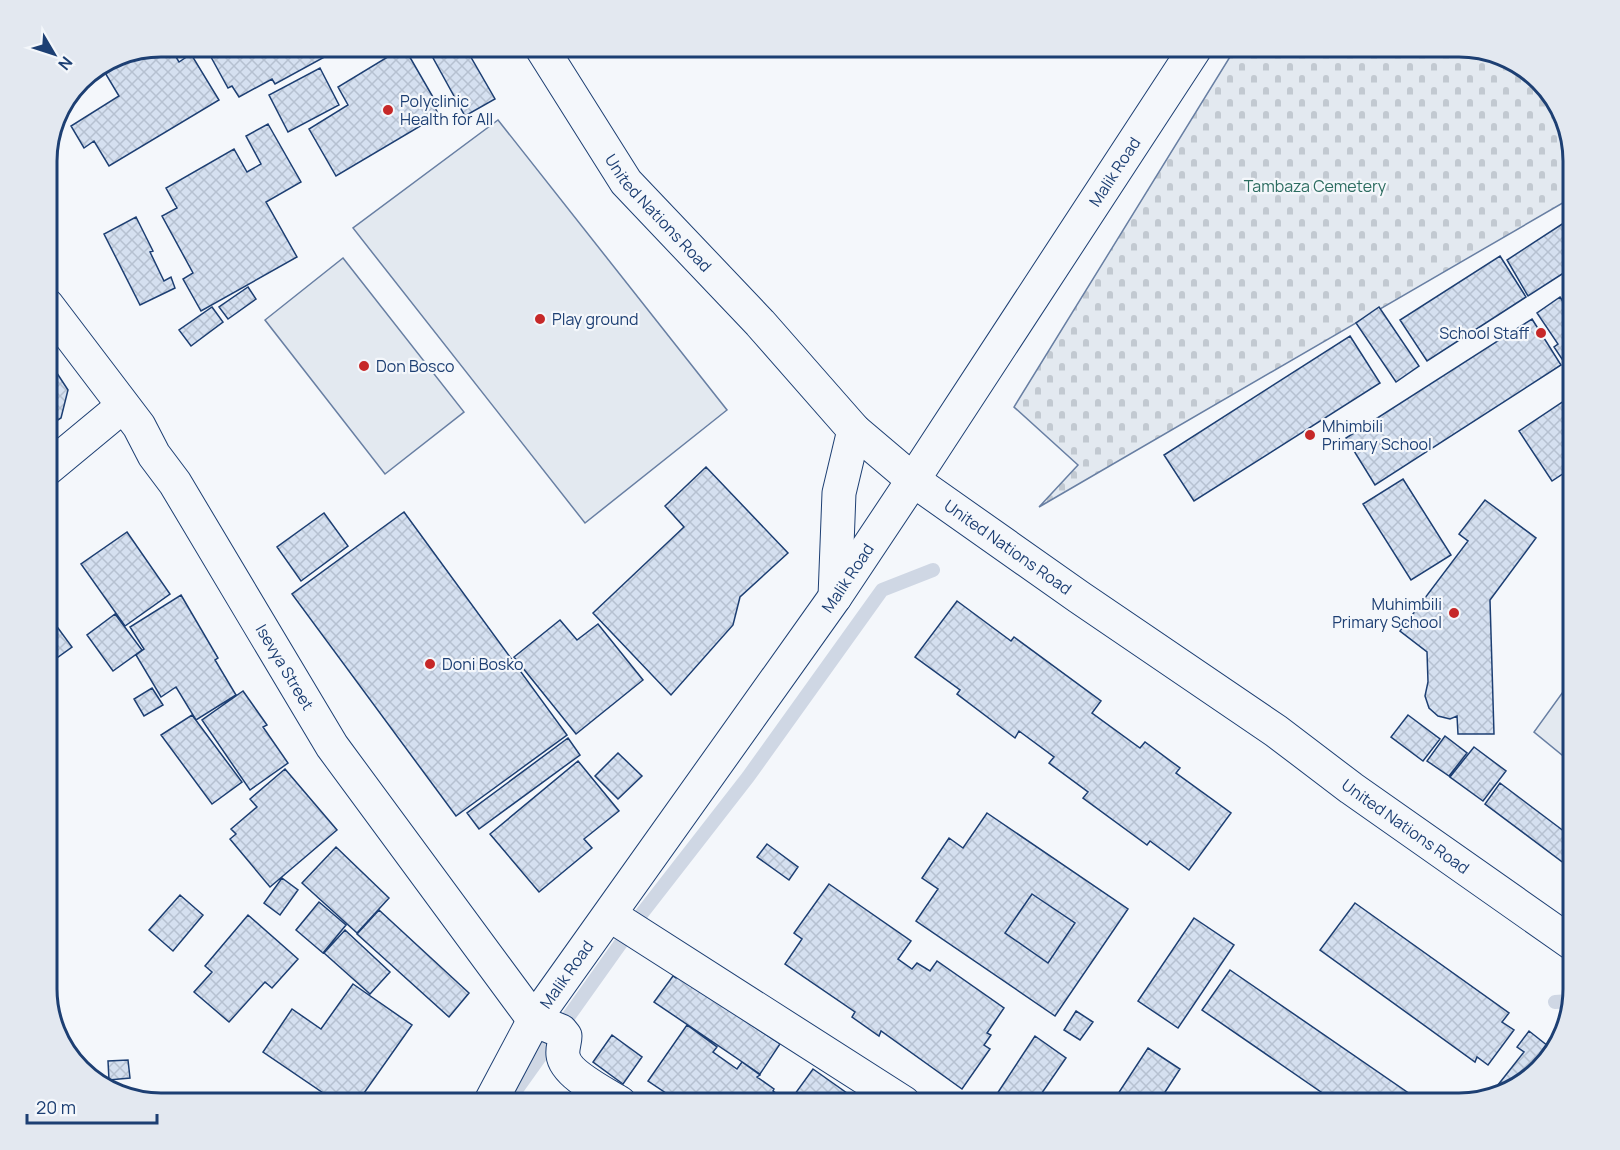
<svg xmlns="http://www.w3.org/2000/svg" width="1620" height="1150" viewBox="0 0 1620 1150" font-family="Manrope,sans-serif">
<defs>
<pattern id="cemetery-stones" width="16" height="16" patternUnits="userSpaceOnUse" patternTransform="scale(1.5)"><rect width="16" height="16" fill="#e3e9f0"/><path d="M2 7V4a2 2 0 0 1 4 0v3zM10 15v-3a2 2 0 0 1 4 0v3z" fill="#c2c9d1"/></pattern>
<pattern id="building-cross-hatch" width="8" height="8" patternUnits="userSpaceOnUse" patternTransform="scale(1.5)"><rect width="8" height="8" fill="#d5e0f0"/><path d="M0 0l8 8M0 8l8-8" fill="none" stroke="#b6c1d1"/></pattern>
</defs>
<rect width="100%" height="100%" fill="#f4f7fb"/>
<path fill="#e3e9f0" stroke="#687fa3" stroke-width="1.5" d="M498,120L727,410L585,523L353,228Z
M343,258L464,412L385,474L265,320Z
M1573,678V764L1534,732Z"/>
<path fill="url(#cemetery-stones)" stroke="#687fa3" stroke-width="1.5" d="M1236,47H1460L1529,70L1562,110L1573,160V197L1039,507L1078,465L1014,407Z"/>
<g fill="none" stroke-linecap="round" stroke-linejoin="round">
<path stroke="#cfd7e4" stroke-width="14" d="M1555,1002L1570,1001
M507,1103L643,912L748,777L882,590L933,570"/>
</g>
<path fill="url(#building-cross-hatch)" stroke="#1d3f73" stroke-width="1.5" fill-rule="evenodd" d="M161,46L170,47L179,62L191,54L219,100L109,166L94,141L84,148L71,126L119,96L104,71L119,62Z
M209,47H326L330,54L275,84L272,79L239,97L232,86L228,88L206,48Z
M404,47L437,104L434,106L439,115L336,176L309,129L348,105L338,87Z
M427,47H465L495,99L465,116Z
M320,68L339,105L288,132L269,95Z
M268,124L301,182L266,202L297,257L201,311L183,279L193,273L162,216L177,208L166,188L234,149L247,172L261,164L246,136Z
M136,217L153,251L150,252L164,281L171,277L175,288L140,305L104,234Z
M1573,217V267L1528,296L1507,260Z
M1500,256L1526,297L1427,361L1400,320Z
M248,287L256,299L228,319L219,307Z
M1560,297L1573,317L1572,374L1554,347L1558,344L1537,313Z
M212,307L223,322L191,346L179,330Z
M1379,307L1419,366L1396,382L1356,323Z
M1532,319L1561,365L1375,485L1346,438Z
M1350,336L1380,383L1194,501L1164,455Z
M47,358L68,390L61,418L47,427Z
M1573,395V467L1552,481L1519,431Z
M706,467L788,553L740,597L733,625L671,695L593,613L684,527L665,506Z
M1403,479L1451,555L1411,580L1363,504Z
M1485,500L1536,538L1490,600L1494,734H1458L1457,716L1450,719L1438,716L1429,708L1425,696L1428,682L1427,652L1400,631L1468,541L1459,534Z
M404,512L567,735L456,816L292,594Z
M324,513L348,546L301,581L277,547Z
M127,532L170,594L125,626L81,564Z
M181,595L218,658L215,660L236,695L196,720L176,687L161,697L136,655L144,649L130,627Z
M957,601L1011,641L1014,637L1101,701L1092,713L1140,748L1145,742L1180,768L1176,773L1231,813L1189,870L1150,841L1147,845L1083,798L1088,792L1049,763L1054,757L1019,731L1015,738L957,694L960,690L915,657Z
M47,613L72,647L47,665Z
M115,614L142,650L113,671L87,635Z
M560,620L577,640L598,624L643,680L576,734L514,657Z
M152,688L163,705L144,716L134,699Z
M243,691L267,725L263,727L288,763L250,790L202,720Z
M192,715L242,782L212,804L161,735Z
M1408,715L1440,739L1423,761L1391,737Z
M1445,736L1467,753L1449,776L1427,761Z
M568,738L580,755L479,829L467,813Z
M1474,747L1506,771L1483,801L1450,777Z
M618,753L642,776L618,799L595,776Z
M578,761L619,811L584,839L592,848L539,892L490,834Z
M285,769L337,830L270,887L230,839L236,834L231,829L257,807L250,799Z
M1500,783L1573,838V870L1485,804Z
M987,813L1128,909L1055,1016L916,921L938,889L922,878L949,838L963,848ZM1032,894L1075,923L1048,963L1005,933Z
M767,844L798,867L789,880L757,857Z
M336,847L389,898L357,933L302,883Z
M282,878L298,890L280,915L264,903Z
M829,884L911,941L898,959L912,969L917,963L930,971L937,961L1004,1008L987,1033L991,1035L984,1045L990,1049L962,1089L881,1031L879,1036L852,1017L855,1012L785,964L802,939L794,933Z
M1032,894L1075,923L1048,963L1005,933Z
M180,895L203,915L173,951L149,930Z
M319,902L346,925L323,953L296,930Z
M1355,903L1509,1013L1502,1022L1514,1030L1488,1065L1477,1057L1475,1062L1320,950Z
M379,910L469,993L449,1017L357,934Z
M248,915L298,959L272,988L265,982L229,1022L194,992L212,972L205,966Z
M1194,918L1234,945L1178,1028L1138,1001Z
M345,930L390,972L370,994L324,953Z
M684,966L707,995L780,1044L760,1074L654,1002L673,976L676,978Z
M1230,970L1423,1103H1337L1202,1010Z
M353,984L412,1025L357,1103H338L263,1052L292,1009L321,1029Z
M1076,1011L1093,1022L1080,1040L1064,1030Z
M687,1025L717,1047L713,1052L737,1069L742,1062L760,1075L757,1077L774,1089L773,1091L791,1103H681L648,1081Z
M1529,1031L1553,1050L1550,1059L1510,1092L1499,1094L1494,1090L1524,1052L1517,1047Z
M612,1035L642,1057L623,1084L593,1062Z
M1035,1036L1066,1058L1035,1103H991Z
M1148,1048L1180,1069L1158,1103H1112Z
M128,1060L130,1078L109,1080L108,1061Z
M813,1069L861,1103H799L792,1098Z"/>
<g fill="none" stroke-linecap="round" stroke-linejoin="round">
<defs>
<g id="minor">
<path id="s1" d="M541,47L626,182L760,323L854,430L913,480L1079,597L1276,731L1351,788L1573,944"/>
<path id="s2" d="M47,305L139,426L154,455L175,483L332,746L534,1020L561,1031L565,1036C565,1042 562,1048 563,1055C565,1074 604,1093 620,1103"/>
<path d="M47,469L123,406"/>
<path d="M835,597L839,493L854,430"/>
<path d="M610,915L904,1103"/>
<path id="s3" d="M490,1103L534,1020L835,597L913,480L1196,47"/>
</g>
</defs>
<use href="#minor" stroke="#1d3f73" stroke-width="35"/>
<use href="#minor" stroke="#f4f7fb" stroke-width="33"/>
</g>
<g fill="#c62828" stroke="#f4f7fb" stroke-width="2">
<circle cx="388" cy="110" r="6"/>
<circle cx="540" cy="319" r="6"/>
<circle cx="1541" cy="333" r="6"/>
<circle cx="364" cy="366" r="6"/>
<circle cx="1310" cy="435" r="6"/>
<circle cx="1454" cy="613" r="6"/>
<circle cx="430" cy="664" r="6"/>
</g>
<g text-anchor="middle" stroke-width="4.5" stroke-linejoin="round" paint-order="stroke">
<g font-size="16" fill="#1d3f73" stroke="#f4f7fb" text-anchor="start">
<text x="400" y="107">Polyclinic<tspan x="400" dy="18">Health for All</tspan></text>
<text x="552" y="325">Play ground</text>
<text x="1529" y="339" text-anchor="end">School Staff</text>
<text x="376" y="372">Don Bosco</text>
<text x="1322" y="432">Mhimbili<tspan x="1322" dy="18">Primary School</tspan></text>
<text x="1442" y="610" text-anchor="end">Muhimbili<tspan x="1442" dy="18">Primary School</tspan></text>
<text x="442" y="670">Doni Bosko</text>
</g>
<g font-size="16" fill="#1d3f73" stroke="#f4f7fb">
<text dy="6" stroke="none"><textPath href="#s3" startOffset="1122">Malik Road</textPath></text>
<text dy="6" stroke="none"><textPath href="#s1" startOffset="204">United Nations Road</textPath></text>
<text dy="6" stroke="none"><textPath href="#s1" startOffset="690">United Nations Road</textPath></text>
<text dy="6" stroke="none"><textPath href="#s3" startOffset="636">Malik Road</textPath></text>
<text dy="6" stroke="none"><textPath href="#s2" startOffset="434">Isevya Street</textPath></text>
<text dy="6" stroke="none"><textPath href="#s1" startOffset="1176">United Nations Road</textPath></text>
<text dy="6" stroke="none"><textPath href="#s3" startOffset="150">Malik Road</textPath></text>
</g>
<g font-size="16" fill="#2c6c60" stroke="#f4f7fb">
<text x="1315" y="192">Tambaza Cemetery</text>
</g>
</g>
<path d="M0 0H1620V1150H0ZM161 57H1459A104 104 0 0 1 1563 161V989A104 104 0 0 1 1459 1093H161A104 104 0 0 1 57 989V161A104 104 0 0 1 161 57Z" fill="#e3e8f0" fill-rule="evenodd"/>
<path fill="none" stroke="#1d3f73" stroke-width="3" d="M161 57H1459A104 104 0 0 1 1563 161V989A104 104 0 0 1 1459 1093H161A104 104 0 0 1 57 989V161A104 104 0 0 1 161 57Z"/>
<g transform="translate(54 54) rotate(129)" stroke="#f4f7fb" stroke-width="4.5" paint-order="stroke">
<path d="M0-4.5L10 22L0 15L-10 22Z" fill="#1d3f73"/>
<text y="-9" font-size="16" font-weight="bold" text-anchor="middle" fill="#1d3f73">N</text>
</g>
<path d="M27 1114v9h130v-9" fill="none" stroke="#1d3f73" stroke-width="3"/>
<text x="36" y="1114" font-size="18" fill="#1d3f73" stroke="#f4f7fb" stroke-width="4.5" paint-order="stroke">20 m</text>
</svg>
